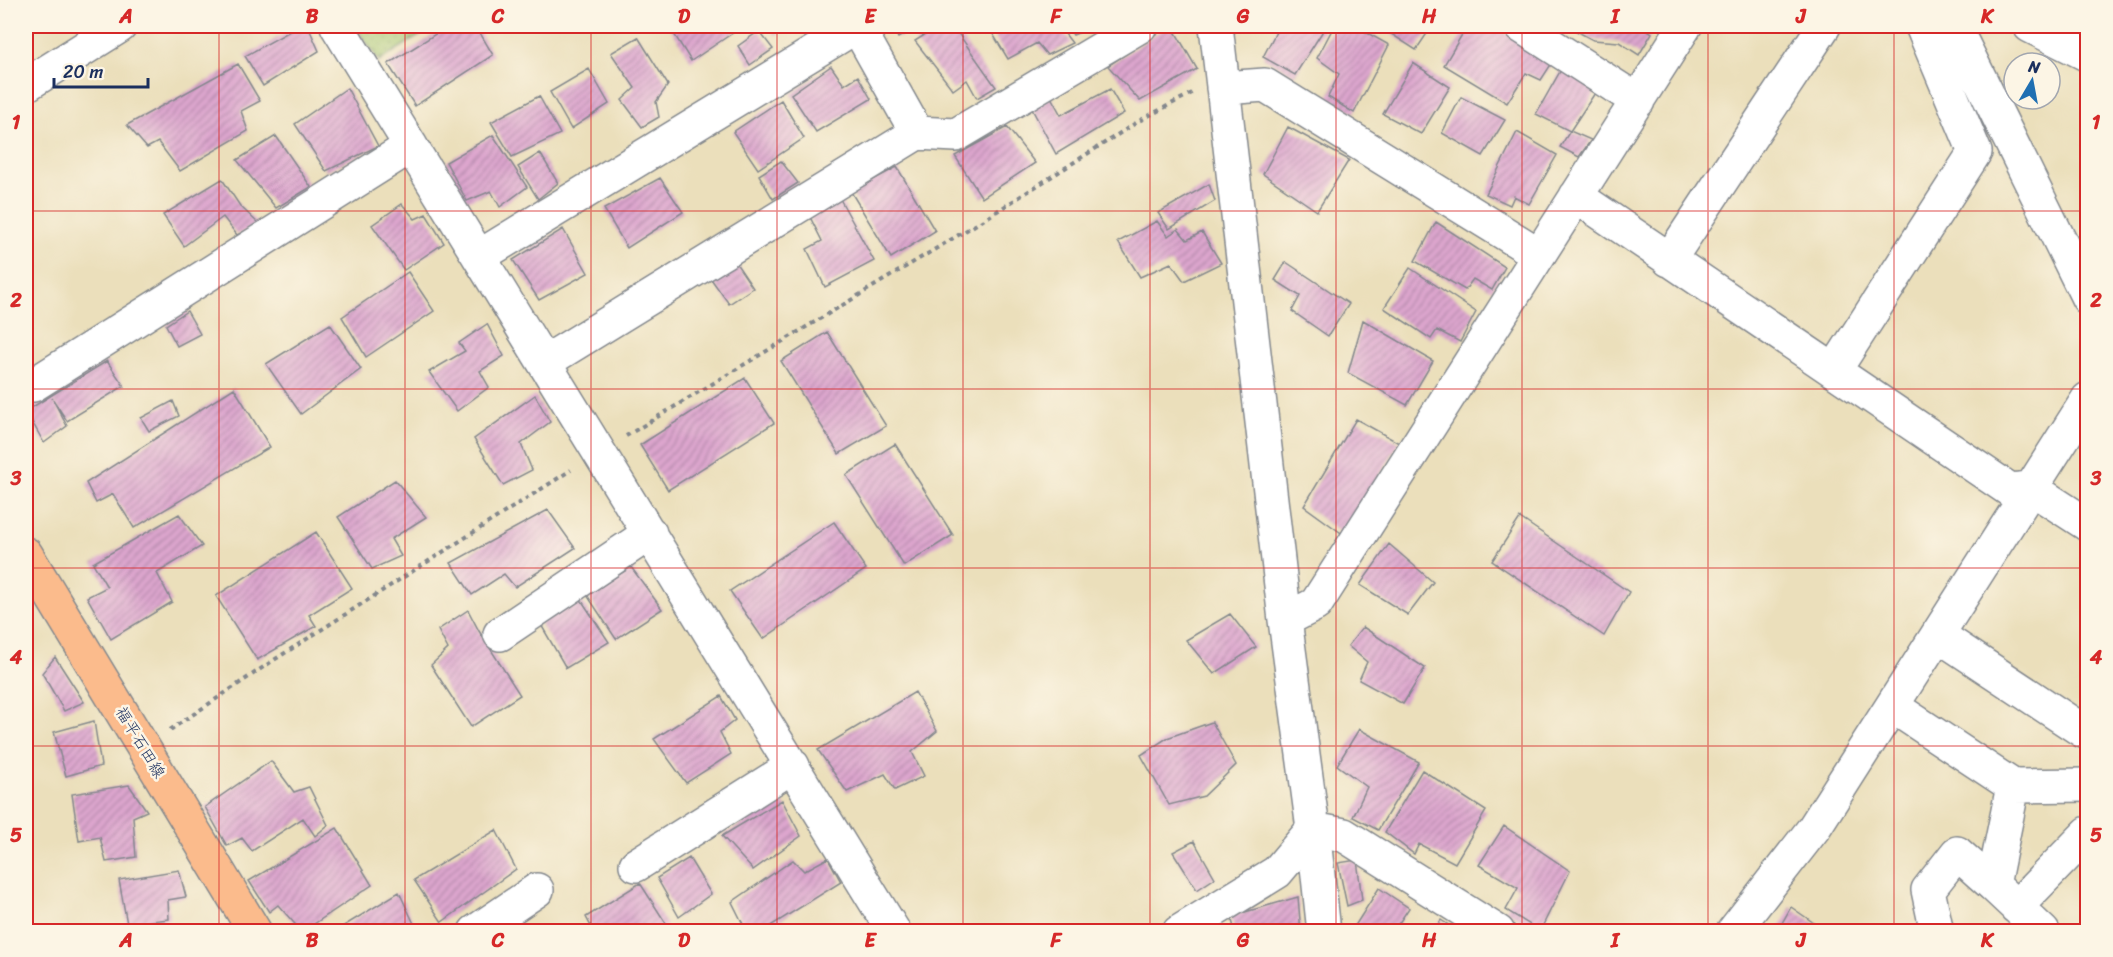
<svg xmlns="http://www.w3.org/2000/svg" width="2113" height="957" viewBox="0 0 2113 957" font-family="Sriracha,'Klee One',sans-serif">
<defs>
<pattern id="grass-dots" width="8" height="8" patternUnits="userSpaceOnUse" patternTransform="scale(1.5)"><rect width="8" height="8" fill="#a4c46c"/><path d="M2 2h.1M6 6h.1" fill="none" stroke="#85a05c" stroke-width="1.8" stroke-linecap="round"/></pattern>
<pattern id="building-hatch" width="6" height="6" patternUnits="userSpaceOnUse" patternTransform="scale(1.5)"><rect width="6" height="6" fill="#dda6ce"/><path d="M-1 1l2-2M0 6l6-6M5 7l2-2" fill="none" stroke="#b288aa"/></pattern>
</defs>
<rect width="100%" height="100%" fill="#fcf5e5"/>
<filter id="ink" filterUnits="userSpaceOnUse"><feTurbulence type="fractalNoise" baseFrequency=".0167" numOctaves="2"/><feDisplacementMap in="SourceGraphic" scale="12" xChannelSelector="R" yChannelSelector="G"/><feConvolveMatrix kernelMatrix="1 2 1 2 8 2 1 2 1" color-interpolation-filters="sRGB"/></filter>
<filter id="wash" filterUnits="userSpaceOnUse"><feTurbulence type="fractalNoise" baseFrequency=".008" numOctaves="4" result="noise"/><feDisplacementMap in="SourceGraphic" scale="24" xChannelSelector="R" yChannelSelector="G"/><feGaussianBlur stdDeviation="1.35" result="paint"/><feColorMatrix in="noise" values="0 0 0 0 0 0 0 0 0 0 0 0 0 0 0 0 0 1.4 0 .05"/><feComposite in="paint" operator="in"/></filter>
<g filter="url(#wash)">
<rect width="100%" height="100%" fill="#ebdfbb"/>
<path fill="url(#grass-dots)" stroke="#607a65" stroke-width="1.5" d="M355,26H435L379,61Z"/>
<g id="blocks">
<path fill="url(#building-hatch)" d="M299,26H308L319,51L263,86L245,56Z
M448,26H476L493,55L415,106L388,64Z
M669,26H743L691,61Z
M768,26H790L775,35Z
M892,26H919L898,38Z
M939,26H953L996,87L977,98L967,80L953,90L915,41Z
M988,26H1059L1072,43L1047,55L1037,43L1008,59Z
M1067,26H1095L1073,35Z
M1168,26H1172L1197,69L1140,101L1108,66Z
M1272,26H1326L1295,75L1263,57L1278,28Z
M1334,26H1355L1389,45L1354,113L1328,97L1339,74L1317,58Z
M1379,26H1432L1416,50Z
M1467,26H1494L1552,63L1541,80L1526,73L1507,103L1444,65Z
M1567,26H1642L1652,33L1639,55L1619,42L1593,40Z
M759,31L773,49L750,65L738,46Z
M638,37L668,85L656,102L659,117L642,127L622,100L635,88L611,53Z
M1413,63L1450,87L1421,134L1383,114Z
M238,64L260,101L241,111L248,131L180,171L158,142L147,148L127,125Z
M831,66L844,85L858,76L871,99L816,132L791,94Z
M1562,68L1597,90L1570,131L1591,140L1579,157L1560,147L1570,131L1536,114Z
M589,69L609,104L571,129L550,92Z
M347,88L378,146L326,171L295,124Z
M1110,89L1124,113L1056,154L1032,109L1051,97L1061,115Z
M539,96L560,134L512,157L491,122Z
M1461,97L1505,120L1483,156L1442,133Z
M781,100L804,138L758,169L733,132Z
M1007,127L1035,163L982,198L955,156Z
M1288,127L1349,160L1317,211L1263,174Z
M1517,132L1557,155L1529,204L1514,196L1510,205L1486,194Z
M493,135L527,187L500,207L491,191L467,201L446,162Z
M276,136L311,187L276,208L237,160Z
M540,153L558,183L538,199L518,167Z
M781,161L798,183L773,199L759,175Z
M897,167L935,231L891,258L851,192Z
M660,178L683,212L627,248L604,209Z
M222,179L240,206L259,224L237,235L223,217L184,246L163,215Z
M1209,184L1215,201L1169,229L1158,213Z
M840,199L874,261L825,287L807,249L822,241L810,217Z
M402,204L415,219L426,214L444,243L404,270L372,225Z
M1157,221L1168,236L1178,229L1187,240L1202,232L1221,263L1184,281L1171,263L1140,277L1118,242Z
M1436,222L1505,267L1492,290L1473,279L1465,290L1415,261Z
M563,229L588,273L539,300L513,260Z
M1286,262L1349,304L1328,336L1292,311L1300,296L1275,280Z
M736,263L753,288L729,304L709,276Z
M1410,268L1476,312L1460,342L1437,330L1431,339L1384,308Z
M408,272L434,311L366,357L342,317Z
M187,311L200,334L177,346L166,325Z
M1363,320L1433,361L1407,405L1348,373Z
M330,324L361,369L301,414L266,364Z
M487,324L504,356L480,371L489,387L457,411L429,372L465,351L459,343Z
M827,332L886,426L839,454L781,361Z
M107,361L124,386L67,421L52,398L67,426L44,443L26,411Z
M745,378L774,423L668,490L640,445Z
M234,388L270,447L134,528L113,494L96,503L86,483Z
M535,395L550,422L521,444L532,470L503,485L474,439Z
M173,401L179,416L149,431L141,418Z
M1356,419L1399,443L1344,535L1304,506Z
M895,444L953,535L904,566L846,475Z
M395,480L426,517L391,539L401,556L372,569L338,517Z
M548,510L575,548L515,587L504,574L472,595L451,563Z
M179,514L202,546L157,573L172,602L111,639L87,597L107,587L93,563Z
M1520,518L1629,592L1604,636L1492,561Z
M834,522L866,569L763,639L730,591Z
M316,532L352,588L309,615L316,626L257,660L216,596Z
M1389,544L1433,582L1408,615L1360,585Z
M631,567L662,609L616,639L587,595Z
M580,598L609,642L566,668L540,623Z
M468,610L479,631L520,695L471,727L431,665L448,649L438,630Z
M1230,614L1256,647L1214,674L1186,640Z
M1363,627L1425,668L1403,704L1359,680L1367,662L1348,646Z
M55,657L84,702L64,711L42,673Z
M915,692L937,731L912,752L924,776L895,790L885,774L847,792L818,750Z
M721,696L735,720L720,732L731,754L686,783L654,739Z
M94,721L101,766L66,776L54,732Z
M1212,722L1236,765L1204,796L1169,805L1141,755L1167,738Z
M1359,729L1419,762L1378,830L1353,817L1367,787L1337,765Z
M271,761L294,792L309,787L328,825L315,836L303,818L252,851L242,838L227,846L205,807Z
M1422,770L1486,811L1455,863L1419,844L1414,854L1385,832Z
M129,785L147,811L133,817L136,857L106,862L100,837L79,841L72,794Z
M782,800L801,836L753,870L722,836Z
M1504,826L1570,871L1540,931L1506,910L1518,888L1479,865Z
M337,828L372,885L302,932L278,905L269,912L249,881Z
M496,830L516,869L442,922L414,880Z
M1194,841L1215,878L1197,890L1173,852Z
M689,858L711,894L679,917L657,878Z
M828,858L841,882L761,932H747L732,902L793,860L804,871Z
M1357,860L1362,900L1347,906L1338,863Z
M179,870L186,897L168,900L169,919L127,924L119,880Z
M640,883L667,925L656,932H594L586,917Z
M1379,888L1409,908L1393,932H1351Z
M399,892L417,930L334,932Z
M1298,897L1301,932H1235L1231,916Z
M1791,907L1827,932H1777Z
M1441,920L1459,932H1433Z"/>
</g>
</g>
<g filter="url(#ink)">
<use href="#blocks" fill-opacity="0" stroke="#83878c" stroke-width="1.5"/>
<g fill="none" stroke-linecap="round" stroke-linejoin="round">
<defs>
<path id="minor" d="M337,26L894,932
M1216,26L1285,620L1313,829L1324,932
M1521,26L1638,101
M1954,26L2088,298
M2030,26L2088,55
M26,85L120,26
M1223,88L1265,85L1538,254
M1576,196L2010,490L2031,488L2088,525
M480,256L857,26L917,133
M1669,260L1824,26
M545,362L917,133L956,135L1140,26
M1834,371L1975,152L1922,26
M33,385L411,146
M1285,620L1316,604L1685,26
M500,634L650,533
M1938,635L2083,731
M1892,706L2013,786L1993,885L2043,932
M2013,786L2088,785
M636,865L793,766
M2016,907L2088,833
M475,932L537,890
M1179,932L1277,872L1313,829L1344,835L1498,932
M1733,932L1814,828L2088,399
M1937,932L1928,890L1957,853L1993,885"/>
<path id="major" d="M26,554L255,932"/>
</defs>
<use href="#minor" stroke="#83878c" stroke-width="36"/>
<use href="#major" stroke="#83878c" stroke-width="36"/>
<path stroke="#83878c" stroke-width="4" stroke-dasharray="4.5 4.5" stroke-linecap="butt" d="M626,436L980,222L1139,121L1192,93
M170,730L274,660L571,470"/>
<use href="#minor" stroke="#fff" stroke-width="33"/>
<use href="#major" stroke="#fbbb8c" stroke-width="33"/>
</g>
</g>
<path fill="none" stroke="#d62828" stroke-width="1.5" stroke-opacity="0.55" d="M219,26V932M405,26V932M591,26V932M777,26V932M963,26V932M1150,26V932M1336,26V932M1522,26V932M1708,26V932M1894,26V932M26,211H2088M26,389H2088M26,568H2088M26,746H2088"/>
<g text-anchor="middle" stroke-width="5" stroke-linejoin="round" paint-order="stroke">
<g font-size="16" fill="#1b2f5e" stroke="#fcf5e5">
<text transform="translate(141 742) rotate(59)" y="6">福平石田線</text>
</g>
</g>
<rect width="2113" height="957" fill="none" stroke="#fcf5e5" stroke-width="66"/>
<g transform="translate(2032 81) rotate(10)"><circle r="28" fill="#fcf5e5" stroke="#a2a6af" stroke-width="1.5"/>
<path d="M0-4.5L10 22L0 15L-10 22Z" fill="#1f6fb2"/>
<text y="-9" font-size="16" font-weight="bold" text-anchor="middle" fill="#1b2f5e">N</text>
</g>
<path d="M54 78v9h94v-9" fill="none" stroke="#1b2f5e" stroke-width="3"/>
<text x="63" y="78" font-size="18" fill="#1b2f5e" stroke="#fcf5e5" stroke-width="4.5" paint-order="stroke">20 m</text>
<rect x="33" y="33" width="2047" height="891" fill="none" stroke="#d62828" stroke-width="2"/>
<g font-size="20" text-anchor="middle" font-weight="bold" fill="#d62828">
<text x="126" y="23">A</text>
<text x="312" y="23">B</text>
<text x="498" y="23">C</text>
<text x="684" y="23">D</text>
<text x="870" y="23">E</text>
<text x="1056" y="23">F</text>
<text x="1243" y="23">G</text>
<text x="1429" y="23">H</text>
<text x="1615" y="23">I</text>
<text x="1801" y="23">J</text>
<text x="1987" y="23">K</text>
<text x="16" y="129">1</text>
<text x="2096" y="129">1</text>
<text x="16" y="307">2</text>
<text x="2096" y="307">2</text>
<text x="16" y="485">3</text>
<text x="2096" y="485">3</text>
<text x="16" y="664">4</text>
<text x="2096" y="664">4</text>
<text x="16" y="842">5</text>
<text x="2096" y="842">5</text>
<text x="126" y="947">A</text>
<text x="312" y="947">B</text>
<text x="498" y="947">C</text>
<text x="684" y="947">D</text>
<text x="870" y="947">E</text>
<text x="1056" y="947">F</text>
<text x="1243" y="947">G</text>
<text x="1429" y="947">H</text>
<text x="1615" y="947">I</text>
<text x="1801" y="947">J</text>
<text x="1987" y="947">K</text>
</g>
</svg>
